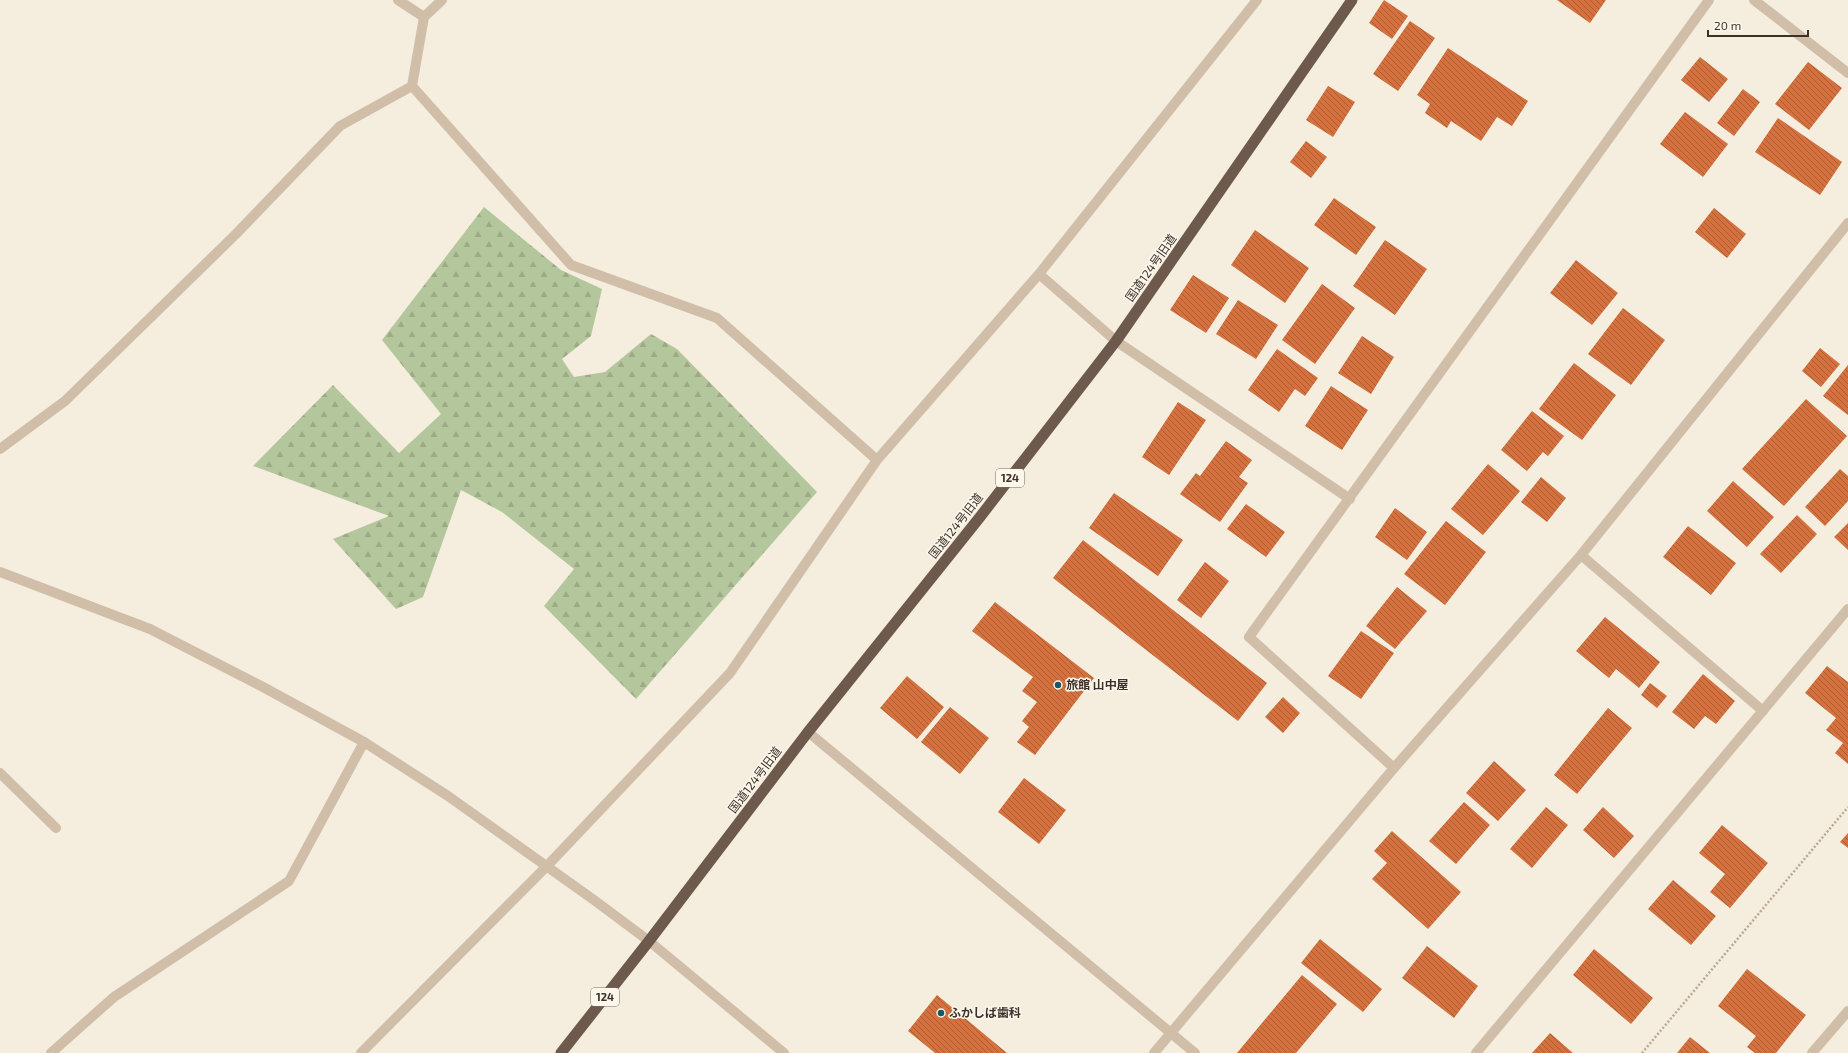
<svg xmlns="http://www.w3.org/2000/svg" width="1848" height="1053" viewBox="0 0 1848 1053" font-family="'Exo 2','Noto Sans JP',sans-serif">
<defs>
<pattern id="forest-firs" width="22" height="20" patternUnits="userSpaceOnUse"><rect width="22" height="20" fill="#b4c79c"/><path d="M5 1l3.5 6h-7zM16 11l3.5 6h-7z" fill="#9cab86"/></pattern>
<pattern id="building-back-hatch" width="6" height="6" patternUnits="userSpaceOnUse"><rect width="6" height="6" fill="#d4713e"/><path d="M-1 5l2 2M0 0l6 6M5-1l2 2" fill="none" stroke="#ad5d34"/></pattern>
</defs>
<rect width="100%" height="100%" fill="#f5edde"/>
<path fill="url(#forest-firs)" d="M484,207L561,270L602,289L591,336L562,359L574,377L605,372L651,334L677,349L817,492L636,699L544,606L574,569L502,512L461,490L423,597L396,609L333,539L389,516L253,466L333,385L399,453L441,414L382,340Z"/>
<path fill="url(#building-back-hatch)" d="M1384,0L1408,16L1392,39L1369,23Z
M1557,0H1606L1590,23Z
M1410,21L1435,38L1398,91L1373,74Z
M1448,48L1528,101L1512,126L1497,117L1481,141L1451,121L1447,128L1425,113L1430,104L1417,95Z
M1700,57L1728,79L1709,102L1681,80Z
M1808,62L1842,88L1809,130L1775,104Z
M1328,86L1355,102L1333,137L1306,120Z
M1743,89L1760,102L1734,136L1717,123Z
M1685,112L1728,144L1703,177L1660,144Z
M1778,118L1842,162L1820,195L1755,152Z
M1306,141L1327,157L1311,178L1290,162Z
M1334,198L1376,227L1356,255L1314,225Z
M1714,208L1746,234L1727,258L1695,232Z
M1255,230L1309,268L1285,303L1231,265Z
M1385,240L1427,269L1395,315L1353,286Z
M1576,260L1618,293L1592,325L1550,293Z
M1193,275L1229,298L1206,333L1170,310Z
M1322,284L1355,308L1315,364L1282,340Z
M1238,300L1278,325L1256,359L1216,334Z
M1623,308L1665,340L1631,385L1588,354Z
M1362,336L1394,357L1371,394L1338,373Z
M1820,348L1840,364L1821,387L1802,371Z
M1277,349L1318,378L1305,396L1295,389L1279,412L1248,390Z
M1574,363L1616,395L1582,440L1539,409Z
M1848,365V415L1823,396Z
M1331,386L1368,410L1342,450L1305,426Z
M1806,399L1847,436L1784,506L1742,469Z
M1178,402L1206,420L1169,475L1142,457Z
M1532,411L1564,436L1548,456L1543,452L1527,471L1501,450Z
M1226,441L1252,460L1239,477L1248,483L1220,522L1180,494L1196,473L1200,476Z
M1488,464L1520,491L1483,535L1451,509Z
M1840,469L1848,476V501L1825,526L1805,507Z
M1541,477L1566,498L1547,522L1521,502Z
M1733,481L1774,517L1747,547L1707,511Z
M1114,493L1183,540L1158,576L1089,528Z
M1246,504L1285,532L1266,557L1227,529Z
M1395,508L1427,532L1407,560L1375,537Z
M1797,515L1817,534L1781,573L1760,554Z
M1446,521L1486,552L1445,605L1404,574Z
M1848,523V550L1834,537Z
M1688,526L1736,563L1711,595L1663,557Z
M1083,540L1267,683L1238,721L1053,578Z
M1205,562L1229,581L1201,618L1177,600Z
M1397,587L1427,611L1395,649L1366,626Z
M995,602L1094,678L1035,755L1017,742L1029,727L1022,721L1037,702L1022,691L1033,677L972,631Z
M1605,617L1660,662L1639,688L1616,669L1609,678L1576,651Z
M1361,631L1394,653L1361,699L1328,676Z
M1827,666L1848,682V764L1835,753L1843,743L1826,730L1836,718L1805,693Z
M1703,674L1735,701L1716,724L1705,716L1694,729L1672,712Z
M907,676L944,707L917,739L880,708Z
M1650,683L1667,696L1657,708L1641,695Z
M1283,697L1300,713L1283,733L1265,717Z
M950,707L989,738L960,774L921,742Z
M1608,708L1632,728L1577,794L1554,775Z
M1494,761L1526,790L1498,821L1466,793Z
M1024,778L1066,810L1039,844L998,812Z
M1464,802L1490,825L1456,864L1429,841Z
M1546,807L1568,825L1532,868L1510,849Z
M1603,807L1634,836L1614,858L1583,830Z
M1722,825L1768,863L1730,908L1710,892L1725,874L1699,853Z
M1392,831L1461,892L1428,929L1372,879L1387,863L1374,851Z
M1848,833V848L1840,842Z
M1673,880L1716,916L1691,945L1648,909Z
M1320,939L1382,989L1363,1012L1301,963Z
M1427,946L1478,986L1454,1018L1402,978Z
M1594,949L1653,998L1631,1024L1573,975Z
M1747,969L1806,1015L1776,1053H1755L1747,1047L1756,1036L1718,1006Z
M1302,975L1337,1004L1296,1053H1237Z
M937,995L1007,1053H935L908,1031Z
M1550,1033L1573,1053H1532Z
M1690,1037L1710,1053H1677Z"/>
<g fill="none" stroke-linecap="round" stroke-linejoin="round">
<path stroke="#bca892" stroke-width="2.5" stroke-dasharray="2 2" stroke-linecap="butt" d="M1642,1053L1848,807"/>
<path stroke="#d0bea8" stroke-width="10" d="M398,0L424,17
M1754,0L1848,73
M412,86L571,265L717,318L877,460
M1039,274L1116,341L1350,499
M0,449L65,401L236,234L340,126L412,86L424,17L442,0
M1581,555L1763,711
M808,732L1195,1053
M1394,768L1249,637L1709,0
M0,773L56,828
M51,1053L114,997L289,881L364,742
M361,1053L547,866L730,673L877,460L1039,274L1257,0
M1476,1053L1848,609
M1812,1053L1848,1011"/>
<path stroke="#d0bea8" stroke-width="10" d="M0,572L150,629L263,687L364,742L448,796L594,900L649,941L784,1053
M1154,1053L1394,768L1581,555L1848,223"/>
<path stroke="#6e5a4c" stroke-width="11" d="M561,1053L649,941L808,732L980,517L1116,341L1352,0"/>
</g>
<g fill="#195763" stroke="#fcf6eb" stroke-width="1.5">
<circle cx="1058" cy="685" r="4"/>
<circle cx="941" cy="1013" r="4"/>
</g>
<g text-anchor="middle" stroke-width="3" stroke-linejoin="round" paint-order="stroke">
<g fill="#fcf6eb" stroke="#766c63" stroke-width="1">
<rect x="996" y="469" width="28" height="18" rx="3"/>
<rect x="591" y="988" width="28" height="18" rx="3"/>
</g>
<g font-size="11" font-weight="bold" fill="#3c3129">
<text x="1010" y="482">124</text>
<text x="605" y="1001">124</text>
</g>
<g font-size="12" fill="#3c3129" stroke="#fcf6eb">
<text transform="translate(1151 268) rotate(-55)" y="4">国道124号旧道</text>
<text transform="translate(956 526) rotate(-52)" y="4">国道124号旧道</text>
<text transform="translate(755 780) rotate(-53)" y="4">国道124号旧道</text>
</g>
<g font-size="12" font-weight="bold" fill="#3c3129" stroke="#fcf6eb" text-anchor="start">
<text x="1066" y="689">旅館 山中屋</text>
<text x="949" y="1017">ふかしば歯科</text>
</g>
</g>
<path d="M1708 30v6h100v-6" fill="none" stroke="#3c3129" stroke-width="2"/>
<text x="1714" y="30" font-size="12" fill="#3c3129" stroke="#fcf6eb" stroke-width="3" paint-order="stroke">20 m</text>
</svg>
